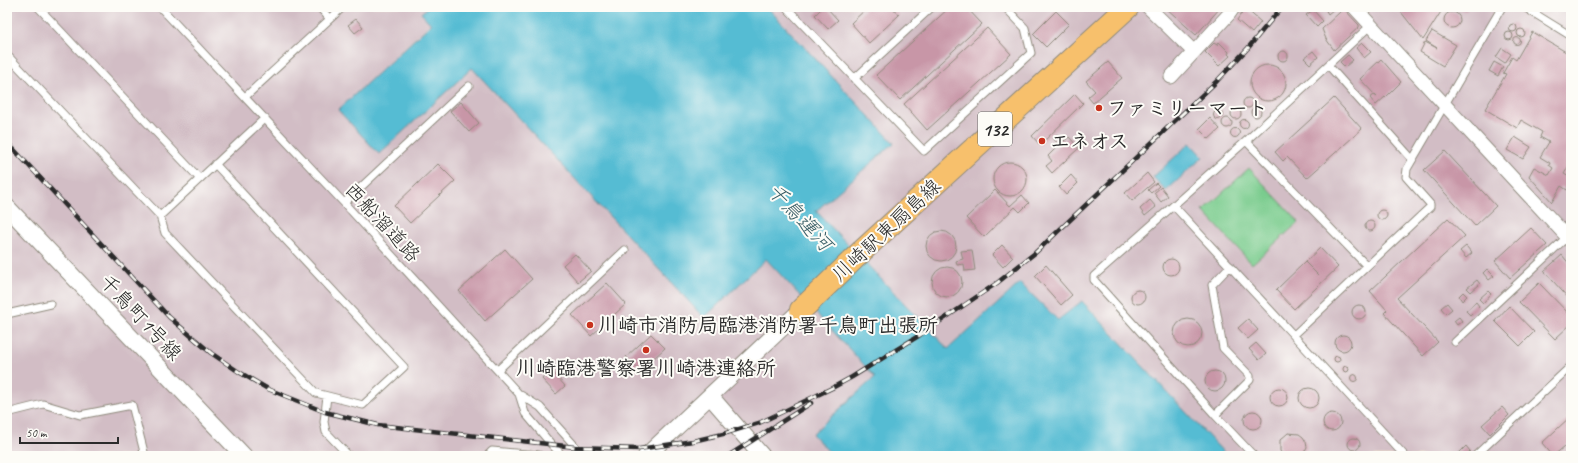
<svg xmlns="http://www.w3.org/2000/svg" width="1578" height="463" viewBox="0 0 1578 463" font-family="Caveat,'Klee One',sans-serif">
<rect width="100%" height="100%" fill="#fdfcf7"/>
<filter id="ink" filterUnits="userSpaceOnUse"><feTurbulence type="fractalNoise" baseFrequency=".025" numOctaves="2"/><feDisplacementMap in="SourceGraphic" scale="8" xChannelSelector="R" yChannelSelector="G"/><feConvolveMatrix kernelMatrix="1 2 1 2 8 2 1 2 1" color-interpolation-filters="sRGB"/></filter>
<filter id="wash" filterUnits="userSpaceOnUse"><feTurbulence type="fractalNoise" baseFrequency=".012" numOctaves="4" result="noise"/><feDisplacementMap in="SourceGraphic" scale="16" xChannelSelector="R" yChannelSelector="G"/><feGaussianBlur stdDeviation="0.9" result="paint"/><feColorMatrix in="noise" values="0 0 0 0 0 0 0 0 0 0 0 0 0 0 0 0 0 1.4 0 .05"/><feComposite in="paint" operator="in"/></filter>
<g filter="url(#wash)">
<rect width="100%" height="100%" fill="#f3e8cf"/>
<path fill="#d2bdc5" d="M7,7H428L422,13L431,23L338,110L379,154L472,68L704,318L766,259L876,377L813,434L833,456H7Z
M767,7H1571V456H1227L1083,301L1058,321L1020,283L948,349L816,211L894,143Z"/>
<path fill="#7acc8e" stroke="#527c5c" d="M1249,168L1299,222L1252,264L1203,211Z"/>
<path fill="#55bcd3" stroke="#40747f" d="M428,7H767L894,143L816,211L948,349L1020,283L1058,320L1082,301L1227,456H833L812,434L875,377L766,259L704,318L472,68L379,154L338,110L431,24L421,13Z
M1190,143L1203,157L1166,191L1153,177Z"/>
<g id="blocks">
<path fill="#c896a7" d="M823,7H826L838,20L828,29L815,15Z
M868,7H892L899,15L869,43L851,23Z
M950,7H966L982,24L900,100L876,75Z
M1167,7H1221L1196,35L1166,8Z
M1327,7H1332L1334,9L1328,14L1325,9Z
M1397,7H1444L1423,40Z
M1456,7H1470L1465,11Z
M1245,8L1261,22L1252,33L1237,20Z
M1341,8L1344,9L1359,25V27L1334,50L1326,39L1322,29L1341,11L1340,10Z
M1313,10L1323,21L1317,27L1306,15Z
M1056,11L1069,24L1046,47L1033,34Z
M1444 20a8 8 0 1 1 16 0a8 8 0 1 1-16 0Z
M356,19L363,27L355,33L348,25Z
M1509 28a4 4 0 1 1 8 0a4 4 0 1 1-8 0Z
M987,28L1011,54L927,130L904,104Z
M1517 33a4 4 0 1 1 8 0a4 4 0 1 1-8 0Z
M1432,31L1456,45L1443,66L1420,52L1425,42L1437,48L1426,41Z
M1505 36a4 4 0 1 1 8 0a4 4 0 1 1-8 0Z
M1532,32L1571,55V162L1564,174L1571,178V183L1567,190L1561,186L1552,202L1529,176L1534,167L1549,175L1553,168L1549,165L1550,163L1540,157L1549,142L1540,137L1542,132L1521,120L1517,128L1485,109L1506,74L1503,73L1512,57L1516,60Z
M1513.5 41a3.5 3.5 0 1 1 7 0a3.5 3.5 0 1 1-7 0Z
M1219,42L1229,52L1228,54L1230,56L1219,66L1205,52L1214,43L1217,45Z
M1362,43L1371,52L1364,58L1356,48Z
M1502,48L1511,54L1505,63L1496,57Z
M1313,51L1318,57L1310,64L1304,58Z
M1278 56a5 5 0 1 1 10 0a5 5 0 1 1-10 0Z
M1348,55L1353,60L1345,67L1340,62Z
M1381,59L1401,82L1385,98V97L1376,105L1370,98L1374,95L1377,97L1360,79Z
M1108,62L1122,78L1093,103L1088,97L1095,91L1086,81Z
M1494,62L1503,67L1498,76L1489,71Z
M1250 83a18 18 0 1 1 36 0a18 18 0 1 1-36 0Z
M1075,94L1083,103L1040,145L1032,136Z
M1334,98L1362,129L1307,178L1287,157L1283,161L1275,152Z
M1243 103a5 5 0 1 1 10 0a5 5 0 1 1-10 0Z
M461,102L479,123L469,132L450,111Z
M1251 112a5 5 0 1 1 10 0a5 5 0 1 1-10 0Z
M1231 114a5 5 0 1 1 10 0a5 5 0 1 1-10 0Z
M1213.5 115a4.5 4.5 0 1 1 9 0a4.5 4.5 0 1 1-9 0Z
M1210,118L1220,129L1209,139L1199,129Z
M1222 123a5 5 0 1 1 10 0a5 5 0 1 1-10 0Z
M1239.5 124a4.5 4.5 0 1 1 9 0a4.5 4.5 0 1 1-9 0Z
M1230.5 133a4.5 4.5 0 1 1 9 0a4.5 4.5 0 1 1-9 0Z
M1057,134L1064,141L1069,137L1079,148L1052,173L1046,166L1052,161L1048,156L1059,145L1053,138Z
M1515,137L1531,147L1523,159L1507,150Z
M1445,151L1496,206L1475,226L1424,170Z
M993 179a17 17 0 1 1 34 0a17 17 0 1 1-34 0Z
M438,164L455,181L410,223L394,206Z
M1147,173L1154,182L1132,201L1125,193Z
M1071,175L1078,183L1066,195L1059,187Z
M1156,183L1159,186L1151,193L1148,190Z
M1161,187L1168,196L1161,202L1154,193Z
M995,190L1010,206L1022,195L1029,203L1020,212L1015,207L984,237L966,218Z
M1150,200L1156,207L1145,216L1140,209Z
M1377 215a5 5 0 1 1 10 0a5 5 0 1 1-10 0Z
M1448,218L1465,236L1397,298L1438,342L1423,356L1384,313L1387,310L1370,291Z
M1365 226a5 5 0 1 1 10 0a5 5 0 1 1-10 0Z
M1531,228L1547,245L1510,278L1495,261Z
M926 246a15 15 0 1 1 30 0a15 15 0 1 1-30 0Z
M1002,245L1013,257L1003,267L992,255Z
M1466,246L1472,253L1466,258L1460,251Z
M1320,248L1338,267L1294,309L1276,290L1305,262L1318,275L1305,262Z
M505,249L532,279L485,321L459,291Z
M972,250L975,270L965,271L964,264L957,265L956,261L963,259L961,251Z
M575,254L591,271L578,282L563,265Z
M1562,255L1571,266V301L1544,271Z
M1163 267a8 8 0 1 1 16 0a8 8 0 1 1-16 0Z
M1046,265L1072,295L1061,305L1035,276Z
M932 282a15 15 0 1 1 30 0a15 15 0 1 1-30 0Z
M1487,269L1494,276L1489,280L1483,273Z
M1477,280L1480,284L1471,292L1467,288Z
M607,283L626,304L591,336L572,315Z
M1539,283L1571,316V324L1555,339L1519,302Z
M1131 297a7 7 0 1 1 14 0a7 7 0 1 1-14 0Z
M1488,291L1491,294L1483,303L1479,299Z
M1463,292L1467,296L1462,301L1459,296Z
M1476,302L1479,306L1470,315L1466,311Z
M1447,303L1452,309L1446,314L1441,308Z
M1352 312a7 7 0 1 1 14 0a7 7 0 1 1-14 0Z
M1509,306L1534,332L1520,346L1495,321Z
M1459,317L1462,321L1457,325L1454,321Z
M1174 333a14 14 0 1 1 28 0a14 14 0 1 1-28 0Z
M1248,319L1258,330L1248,339L1238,328Z
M651,334L665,348L640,371L626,357Z
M1335 343a8 8 0 1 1 16 0a8 8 0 1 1-16 0Z
M1256,343L1266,354L1259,360L1249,349Z
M1334 359a3 3 0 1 1 6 0a3 3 0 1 1-6 0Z
M1343 369a3 3 0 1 1 6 0a3 3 0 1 1-6 0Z
M551,370L565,386L556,394L542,379Z
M1205 381a10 10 0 1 1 20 0a10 10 0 1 1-20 0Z
M1350.5 378a3.5 3.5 0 1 1 7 0a3.5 3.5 0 1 1-7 0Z
M1270 397a9 9 0 1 1 18 0a9 9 0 1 1-18 0Z
M1299 398a10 10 0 1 1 20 0a10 10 0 1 1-20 0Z
M1502,407L1509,415L1490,434L1482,425Z
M1244 420a9 9 0 1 1 18 0a9 9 0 1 1-18 0Z
M1323 422a9 9 0 1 1 18 0a9 9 0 1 1-18 0Z
M1571,416V441L1553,456L1542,443Z
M1288,433L1299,434L1303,437L1306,442L1307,447L1302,456L1283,455L1280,451V440Z
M1348 444a6 6 0 1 1 12 0a6 6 0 1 1-12 0Z
M1466,446L1470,451L1465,456H1456Z"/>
</g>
</g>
<g filter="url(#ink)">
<use href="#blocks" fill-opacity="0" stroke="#8f8a7d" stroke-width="1"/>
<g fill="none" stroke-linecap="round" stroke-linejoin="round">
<defs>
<path id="service" d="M38,7L200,179
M160,7L344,203L519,394L540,407L584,456
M319,7L330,19
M786,7L924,151L1031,53L1025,28L1005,7
M1524,7L1571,36
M7,55L160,216L165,233L316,393L363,405L404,367L215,164
M1328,65L1412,159
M854,79L932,7
M245,97L343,7
M1246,141L1367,266
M344,203L469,86
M1174,206L1405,456
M160,216L265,118
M7,314L51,304
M1294,335L1430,207V204L1406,177L1407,169L1502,7
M1455,342L1567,237
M498,370L625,250
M519,394L525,413L552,445L563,456
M327,396L324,422L326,432L349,456
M7,413L43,404L80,415L132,405L145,456
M1215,415L1250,380V376L1223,348L1212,285L1230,266
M487,456L492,451L539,455L540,456
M1254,456L1215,415L1094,280V276L1246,141L1371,25
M1475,456L1571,366"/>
<path id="minor" d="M1148,7L1194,52
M1354,7L1571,241
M1171,77L1229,14L1234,7"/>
<path id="tertiary" d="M7,207L244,456
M710,396L762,456
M646,456L801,310"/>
<path id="trunk" d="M801,310L862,251L1128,7"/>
</defs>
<use href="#service" stroke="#8f8a7d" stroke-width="9"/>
<use href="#minor" stroke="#8f8a7d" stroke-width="15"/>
<use href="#tertiary" stroke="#8f8a7d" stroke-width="18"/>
<use href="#trunk" stroke="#8f8a7d" stroke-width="24"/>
<use href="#service" stroke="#fff" stroke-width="7"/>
<use href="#minor" stroke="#fff" stroke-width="13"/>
<use href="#tertiary" stroke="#fff" stroke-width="16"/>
<use href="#trunk" stroke="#f7c06c" stroke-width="22"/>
<defs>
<path id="rail" d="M7,142L169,317L211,353L239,372L268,389L325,412L378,425L575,447L639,449L693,441L723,434L759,423L776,415L832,388L852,377L920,335L997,283L1035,253L1217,81L1248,48L1282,7
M728,456L811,403"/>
</defs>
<use href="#rail" stroke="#2b2b2b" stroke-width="4.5"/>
<use href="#rail" stroke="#fdfcf7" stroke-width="3" stroke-dasharray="9" stroke-linecap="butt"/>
</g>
</g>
<g fill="#c8321e" stroke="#fdfcf7" stroke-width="1.5">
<circle cx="1099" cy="108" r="4"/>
<circle cx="1042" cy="141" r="4"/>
<circle cx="590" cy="325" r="4"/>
<circle cx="646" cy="350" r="4"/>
</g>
<g text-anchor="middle" stroke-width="4" stroke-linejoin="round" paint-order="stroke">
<rect fill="#fdfcf7" stroke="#6a6a68" stroke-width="1" x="978" y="112" width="34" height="34" rx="3"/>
<g font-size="19" font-weight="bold" fill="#2b2b2b">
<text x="995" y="136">132</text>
</g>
<g font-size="20" font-weight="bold" fill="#2b2b2b" stroke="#fdfcf7" text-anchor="start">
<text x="1107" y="115">ファミリーマート</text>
<text x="1050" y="148">エネオス</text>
<text x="598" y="332">川崎市消防局臨港消防署千鳥町出張所</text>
<text x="646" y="375" text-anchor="middle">川崎臨港警察署川崎港連絡所</text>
</g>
<g font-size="20" fill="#2b2b2b" stroke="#fdfcf7">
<text transform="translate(383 222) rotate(47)" y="7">西船溜道路</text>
<text transform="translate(886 230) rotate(-43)" y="7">川崎駅東扇島線</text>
<text transform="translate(141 317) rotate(47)" y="7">千鳥町1号線</text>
</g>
<g font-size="21" font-style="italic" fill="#3a5e66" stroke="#fdfcf7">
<text transform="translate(800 217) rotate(47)" y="7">千鳥運河</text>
</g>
</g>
<rect width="1578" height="463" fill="none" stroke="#fdfcf7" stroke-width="24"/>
<path d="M20 437v6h98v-6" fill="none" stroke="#2b2b2b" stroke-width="2"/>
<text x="26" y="437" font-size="12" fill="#2b2b2b" stroke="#fdfcf7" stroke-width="3" paint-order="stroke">50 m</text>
</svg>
